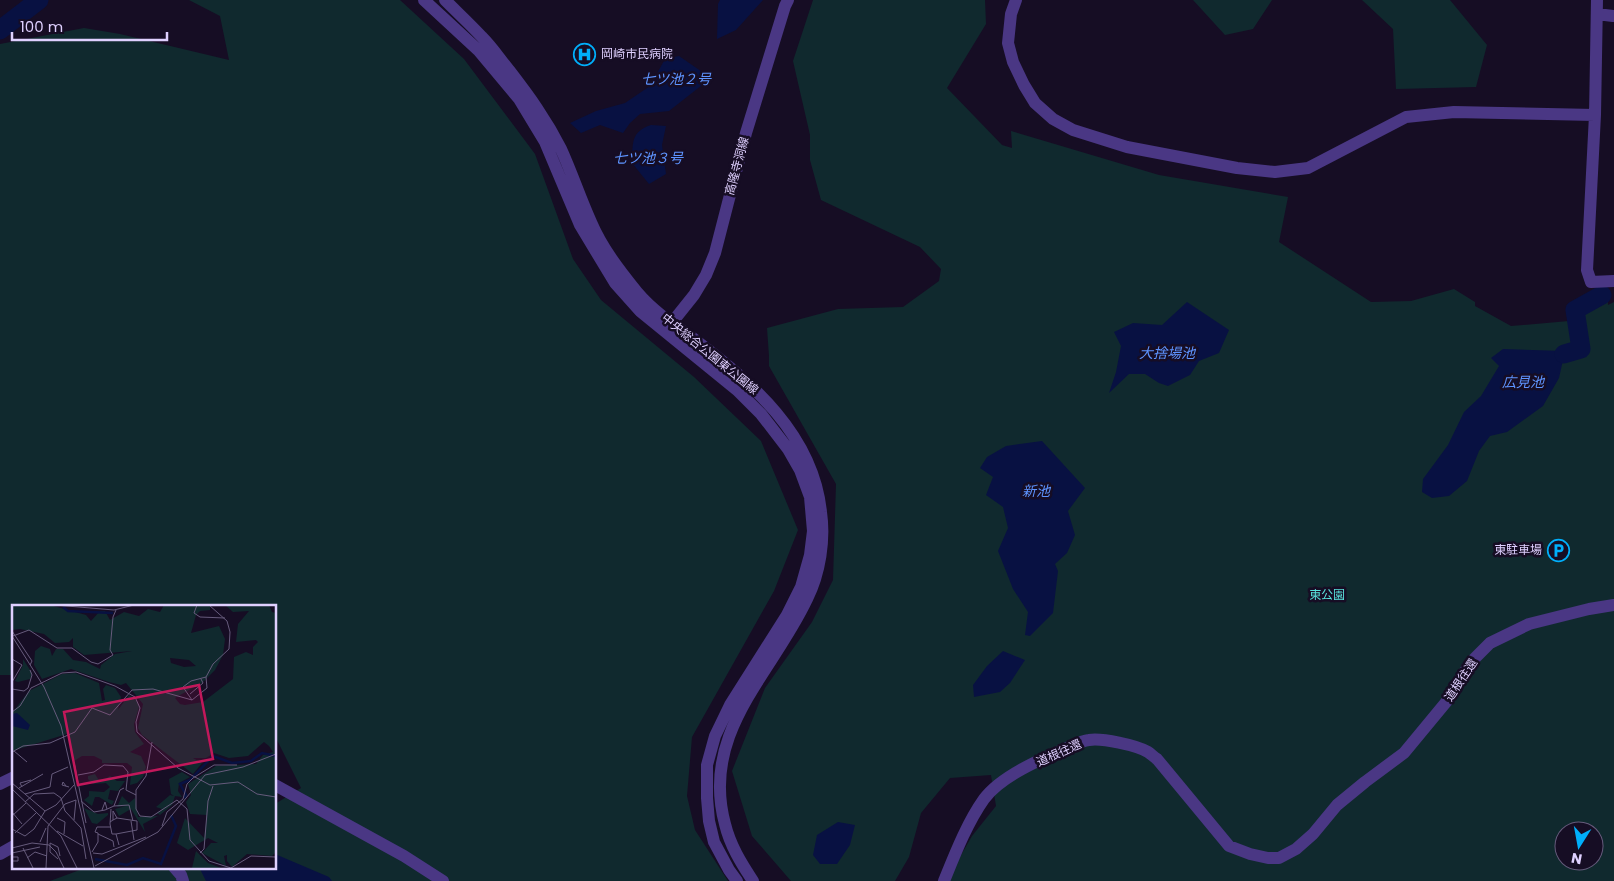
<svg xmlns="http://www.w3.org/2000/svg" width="1614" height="881" viewBox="0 0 1614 881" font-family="Poppins,'Noto Sans JP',sans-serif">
<rect width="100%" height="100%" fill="#160d24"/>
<path fill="#10292e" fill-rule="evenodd" d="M189,0H400L464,59L535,154L573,259L601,300L694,377L761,441L798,530L774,591L692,737L687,796L695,830L728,881H50L88,867H275V804L301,788L275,736V606H14V675H0V44L84,28L120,34L229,60L220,16Z
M813,0H985L986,24L947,88L1002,145L1012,148L1011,131L1159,175L1288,197L1279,242L1371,302L1411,301L1454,289L1475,302V306L1511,326L1569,321L1607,290L1608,305L1614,302V881H946L972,836L996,806L991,775L950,778L921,813L909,857L895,881H791L752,836L732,771L765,688L812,622L833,580L836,484L769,366V356L767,328L838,309L903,307L939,281L941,269L920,247L821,200L810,160V135L793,61ZM1564,831H1594V861H1564Z
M1193,0H1272L1253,29L1225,35Z
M1362,0H1450L1487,45L1476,87L1396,89L1393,29Z"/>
<path fill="#081142" d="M720,0H763L736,30L717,39L718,4Z
M679,56L711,78L669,111L640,114L630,123L623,133L600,125L581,133L570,123L596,111L625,103L650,86L665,59Z
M651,125L666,126L662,145L666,174L649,184L632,163C633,144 630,132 651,125Z
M1187,302L1229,330L1219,353L1199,361L1190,375L1168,386L1159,383L1145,374H1129L1109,393L1116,372L1121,346L1114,332L1133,323L1162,325Z
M1503,349L1565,351L1559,378L1543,406L1507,432L1490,436L1479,451L1467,481L1449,496L1432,498L1422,492L1423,479L1448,445L1464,412L1481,396L1499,366L1491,358Z
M1042,441L1085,488L1068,511L1075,535L1067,553L1055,564L1058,571L1053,613L1030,636L1025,635L1028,612L1013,589L998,551L1008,528L1003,507L986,495L993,477L980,468L987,457L1006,446Z
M1003,651L1025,660L1010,683L1000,692L974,697L973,685L987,666Z
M838,822L855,825L850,845L837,864H820L813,855L817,835Z
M275,854L329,877L332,881H206L199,867H275Z"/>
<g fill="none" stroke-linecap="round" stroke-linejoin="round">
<path stroke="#081142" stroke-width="19" d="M0,30L39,0
M1564,354L1581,349L1575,310L1602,295"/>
<path stroke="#4a3784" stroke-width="12" d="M424,0L478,50L519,99L545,142L580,225L615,283L640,311L737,390L761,414L788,449L800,470L810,497L813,531L810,555L801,587L787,615L730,705L715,736L707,765V798L709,821L714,842L729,870L737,881
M445,0C457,12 470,24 482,37C492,47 500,59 509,70C529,96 546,119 561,149C572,173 580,198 591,222C602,248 620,271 637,292C653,311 674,325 694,339C752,383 813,434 821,512C825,540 820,573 807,599C772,674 700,732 725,824C730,845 741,863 753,881
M1016,0L1011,14L1008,43L1013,62L1024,85L1035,103L1053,119L1073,130L1127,147L1237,168L1275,172L1308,168L1406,117L1454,112L1595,115
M1597,0L1595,115L1587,270L1591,282L1614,281
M1597,14L1613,16
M666,330L694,295L706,275L715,253L746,133L785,6L788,0
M0,784L14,777
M275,785L404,856L443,881
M0,854L14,846
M174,867L181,875L183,881
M944,881C955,854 967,823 984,799C1001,776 1041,759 1067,748C1074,745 1081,741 1089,740C1102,738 1136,745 1148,752C1151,754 1154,757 1157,759L1229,846L1250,854L1268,858H1279L1296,849L1313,834L1337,805L1365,782L1404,753L1447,701L1471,662L1490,643L1529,624L1589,609L1614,605"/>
</g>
<defs>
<symbol id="hospital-ring" viewBox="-11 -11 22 22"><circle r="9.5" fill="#160d24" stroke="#00affb" stroke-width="1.5"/><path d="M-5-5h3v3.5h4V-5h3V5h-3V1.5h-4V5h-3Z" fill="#00affb"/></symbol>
<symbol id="parking-ring" viewBox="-11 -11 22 22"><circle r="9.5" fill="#160d24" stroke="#00affb" stroke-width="1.5"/><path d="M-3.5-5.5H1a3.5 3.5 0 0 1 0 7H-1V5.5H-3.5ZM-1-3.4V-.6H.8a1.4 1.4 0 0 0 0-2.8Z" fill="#00affb"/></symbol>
</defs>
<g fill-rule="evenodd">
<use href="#hospital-ring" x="572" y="42" width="25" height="25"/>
<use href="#parking-ring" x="1546" y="538" width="25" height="25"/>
</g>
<g text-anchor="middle" stroke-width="5" stroke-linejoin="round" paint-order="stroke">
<g font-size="12" fill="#dfd0ff" stroke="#160d24" text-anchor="start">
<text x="601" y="58">岡崎市民病院</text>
<text x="1542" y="554" text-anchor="end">東駐車場</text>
</g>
<g font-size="12" fill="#dfd0ff" stroke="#160d24">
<text transform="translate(737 166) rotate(-75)" y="4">高隆寺洞線</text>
<text transform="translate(710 354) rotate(39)" y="4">中央総合公園東公園線</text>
<text transform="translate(1461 680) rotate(-56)" y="4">道根往還</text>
<text transform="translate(1059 753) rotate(-24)" y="4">道根往還</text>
</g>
<g font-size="12" fill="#59e2dc" stroke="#160d24">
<text x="1327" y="599">東公園</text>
</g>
<g font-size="14" font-style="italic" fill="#5e94ff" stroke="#160d24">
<text x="676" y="84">七ツ池２号</text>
<text x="648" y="163">七ツ池３号</text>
<text x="1167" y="358">大捨場池</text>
<text x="1523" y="387">広見池</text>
<text x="1036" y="496">新池</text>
</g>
</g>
<g transform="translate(12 605)">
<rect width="264" height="264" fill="#160d24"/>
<path d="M0,0H38L74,10L79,16L88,6H93L98,15L112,7L127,11L136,4L148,7L152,0H198V5L188,6L184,10L179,28L207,21L213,34L211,50L203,65L191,77L163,93L168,99L173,100L191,97L221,74L222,52L234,47L241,50V42L246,37L244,35L224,37L226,19L237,6L221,7L213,0H257L260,7L264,8V247L260,251L235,249L220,262L215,256V250L212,251L214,261L190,248L199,238H206L196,233L176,245L165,238L173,213L192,233L195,210L178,209L174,197L179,190L176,179L204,161L244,159L251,150L261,147L257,141L252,137L236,151L217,153L202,148L194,153H181L190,158L181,169L130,130L126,123L131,99L114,78L109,80L97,77L59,64L30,74L22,60L23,46L29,41L38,44L40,51L44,44H51L61,55L74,57L88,64L89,60L103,49L120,46L72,50L61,42V33L57,37L43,38L32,29L8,24L0,25ZM158,53L177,55L184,61L172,62L159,58ZM11,54L20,68L18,74L6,77L3,76L11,60ZM63,68L87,78L90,96L93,95L91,84L94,80L103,83L109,92L106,105L117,90L125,96L127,102L122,119L123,127L132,139L118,147L129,151L134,162L131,172L125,178L118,180L120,162L115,158H90V155L82,151H70L62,156L55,129L0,146V108L17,86L50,69ZM170,167L178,172L167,178L166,186L170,192L163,191L160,200L148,210L145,208L150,204L144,202L158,190L162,191L159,189L157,174ZM83,169L88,177L98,171L105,176H113L106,186L98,185L96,194L102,196L100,200L87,192H83L80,201L72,195L77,191V186L92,187L98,182L94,178L81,179L76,174V171ZM110,191L117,198L123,193L126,212L146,211L131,219L133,227L119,204L107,211L103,204L114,201L105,202ZM72,203L86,209L96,208V210L85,219L80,218ZM184,246L196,258L209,263H180Z" fill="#10292e" fill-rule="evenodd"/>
<path d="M5,108L18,120L16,125L0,121V109Z" fill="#081142"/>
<path fill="none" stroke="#081142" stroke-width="2.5" d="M51,2L56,6L101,8M172,193L174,190L168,179L178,175L201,151L220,158L239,156L250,148L264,151M83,254L115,260L131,253L149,259L164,221L159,210"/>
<path fill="none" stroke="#665b7c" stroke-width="1" d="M43,0L102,5L122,0M185,0L182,8L188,12L213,13M0,26L20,56L18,60M0,31L32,82L49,121L82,263M1,31L17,25L45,43H60L79,57L86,59L101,50L98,45L101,12L104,5M0,54L10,60L0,77M0,84L12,86L16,83L20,70L18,65M178,89L191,78L189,74M180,95L171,82L179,76L194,72L201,59L217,44L218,27L215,16L197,0M0,107L8,101L19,83L50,68L64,67L103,81L123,92L128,103L124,117L125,127L166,163L198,180L226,177L245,189L264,192M140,137L134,171L124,185V204L128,211L139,212L165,195L175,204L178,235L197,256L219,263L239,251L264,252M2,146L15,157M0,147L11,141L38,138L63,127L80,103L98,110L120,85L141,84L180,95L195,83L194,72M62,157L74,218M66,170L82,167L92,160L111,161L116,167L114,185L124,190M0,178L33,206L22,224L13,231L0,224M54,181L51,177L50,180L57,182M10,182L8,178L19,175M7,183L31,169M0,184L49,231L65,263M13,189L38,182L40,169L56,162M69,196L82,207L93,205L102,201L108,185L112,183M13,197L22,189L42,188L49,193L53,206L69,223L74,254M102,201L117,200L121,216M99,204L98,219L100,229H104M90,205L93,197L95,204M33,206L44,200L62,180M0,207L10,219M0,211L14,198M45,213L53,217L52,229M105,213L125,216V225L104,229L107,240M62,215L64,195M119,216L122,235M98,217L101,215L105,213L101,206V215M150,221L155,207L171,194L175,179L181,173L202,160H225M45,226L71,241M3,228L24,208M86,229L101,236L102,242M28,237L34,223M0,243L20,238L37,240L44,247L52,263M11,243L21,263M80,247L86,237V228L83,227L85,222H99M0,248L28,242M81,248L90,249L134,232M188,248L192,244L196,196L201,181M0,252H6V256H0M15,253L23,247L35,251M46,254L38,247V238L46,242L48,251M83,261L146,227L193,170L231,162L264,149M34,263L36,221L53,199L64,195"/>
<path fill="#c2185b" fill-opacity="0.15" stroke="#c2185b" stroke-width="2.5" d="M187,80L201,154L66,180L52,107Z"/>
<rect width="264" height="264" fill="none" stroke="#dfd0ff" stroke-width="2.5"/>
</g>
<g transform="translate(1579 846) rotate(191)"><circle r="24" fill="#160d24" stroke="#665b7c"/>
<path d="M0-4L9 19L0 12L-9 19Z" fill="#00affb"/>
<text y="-8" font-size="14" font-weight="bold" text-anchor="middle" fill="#dfd0ff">N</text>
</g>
<path d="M12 32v8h155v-8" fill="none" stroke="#dfd0ff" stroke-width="2.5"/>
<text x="20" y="32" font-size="15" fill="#dfd0ff" stroke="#160d24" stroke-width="4" paint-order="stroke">100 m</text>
</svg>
